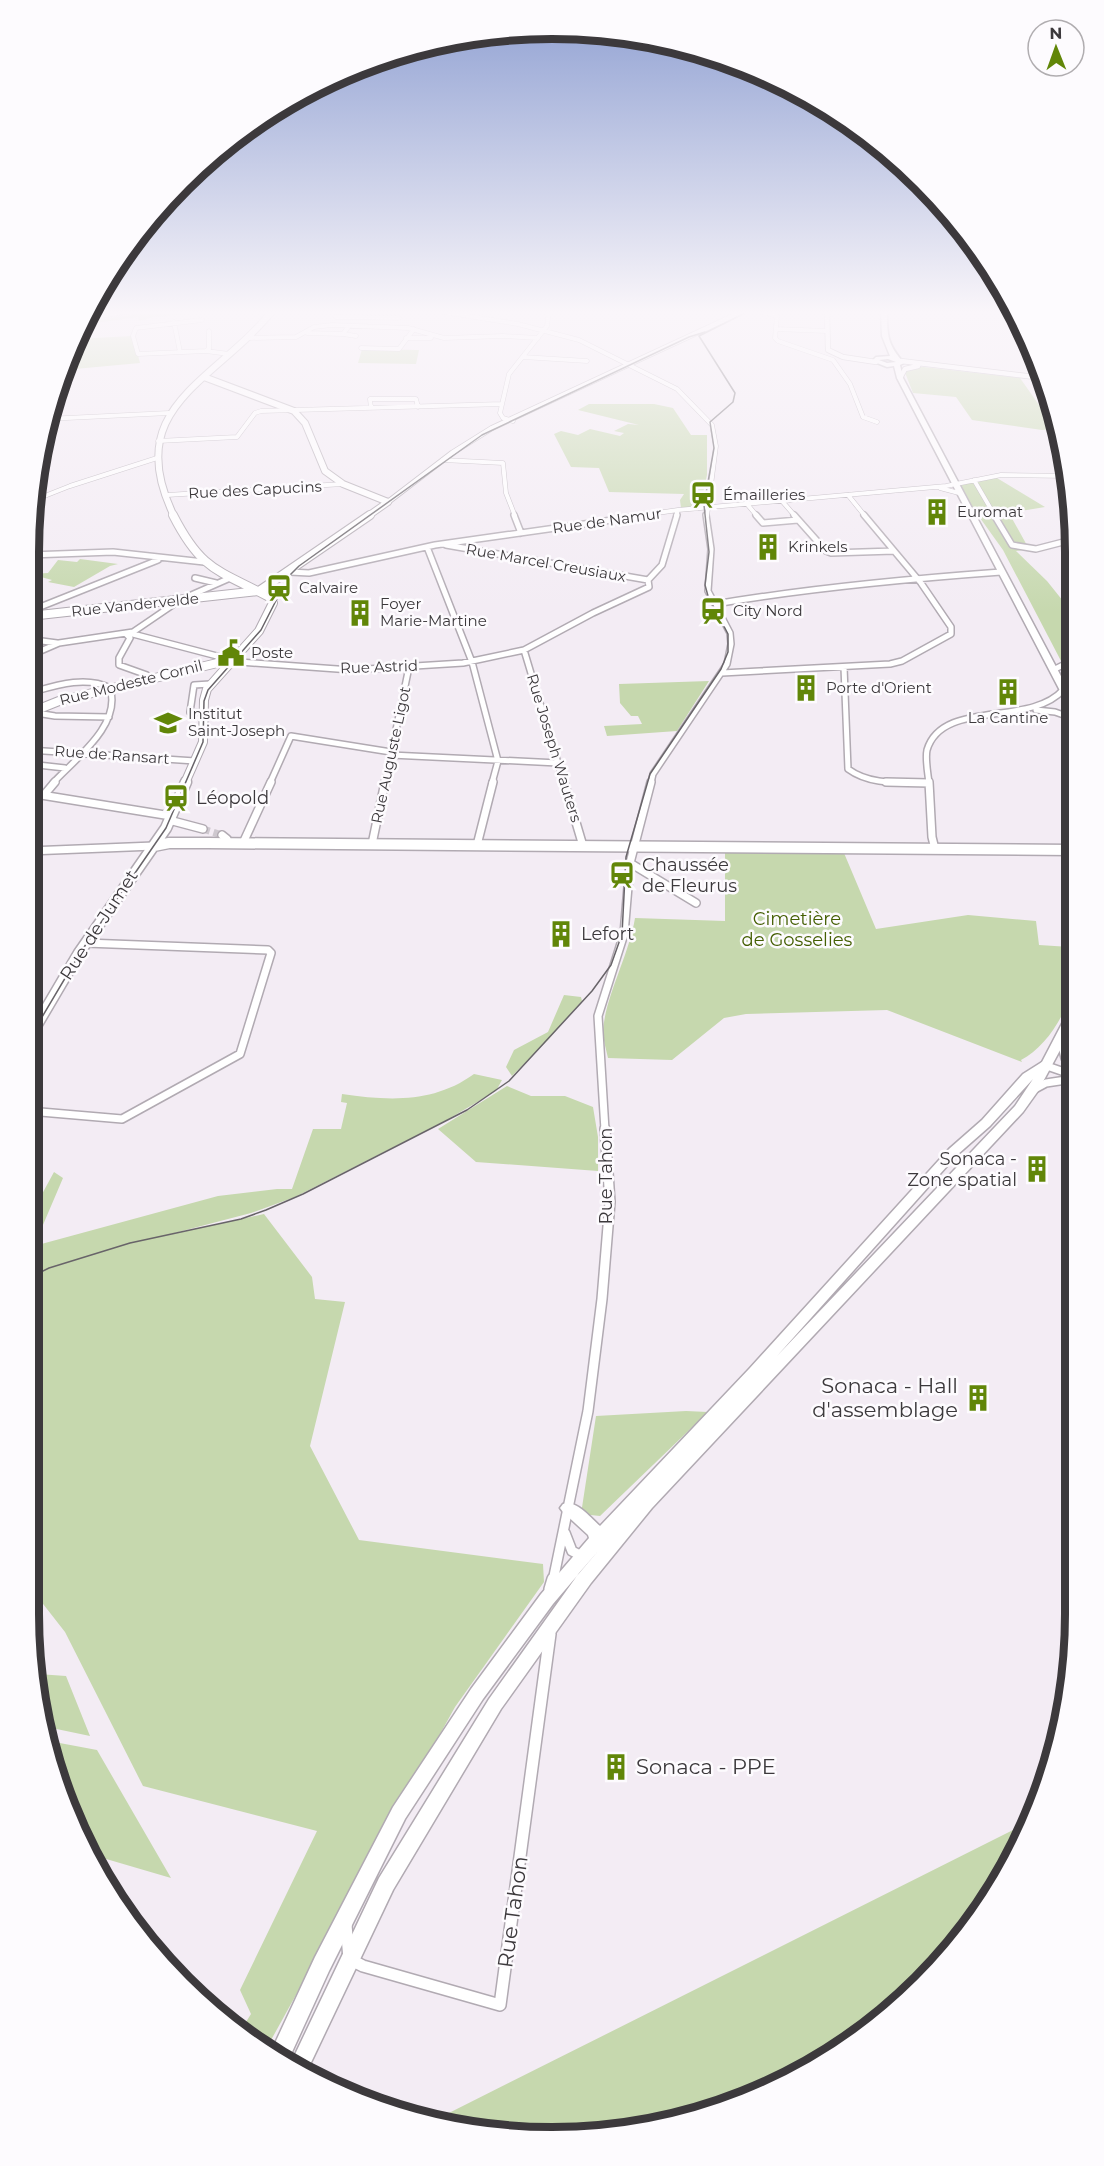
<svg xmlns="http://www.w3.org/2000/svg" width="1104" height="2166" viewBox="0 0 1104 2166" font-family="Montserrat,sans-serif">
<rect width="100%" height="100%" fill="#f3ecf4"/>
<path fill="#c6d8ae" d="M165,310H205V313L153,317L139,321L138,317L81,325L82,322Z
M133,336L140,363L64,370L75,339Z
M362,349L419,350L416,364L358,363Z
M915,366L1020,378L1056,429L1042,430L972,420L956,397L913,393L904,370Z
M589,404H654L673,408L691,435H707V475L700,506L681,508L680,500L684,494L609,492L599,468L571,467L554,434L561,431L578,435L590,429L620,436L624,433L614,431L628,424L639,425L578,410Z
M997,478L1045,507L1009,513L1029,549L1016,551L1047,581L1071,611L1072,682L1003,550L955,483Z
M80,559L118,564L110,566L74,587L48,582L52,580L41,577L30,579V574L48,573L58,560L77,562Z
M709,681L677,731L607,736L604,726L642,724L638,716H631L620,703L619,684Z
M725,853H844L876,929L968,915L1036,921L1039,945L1070,947L1072,943C1072,957 1076,976 1072,990C1065,1016 1045,1048 1021,1060L1022,1062L887,1010L746,1014L724,1018L672,1060L608,1058C606,1049 603,1039 603,1030C606,995 629,955 635,918L725,921Z
M564,995L581,997L582,1001L548,1040L512,1076L506,1067L514,1050L548,1032Z
M474,1074L502,1080L496,1091L445,1121L295,1197L251,1213L163,1236L264,1214L312,1277L315,1299L345,1302L310,1446L359,1540L543,1564L544,1582L455,1707L265,2051L241,2030L251,2014L240,1990L317,1831L143,1786L65,1632L29,1586V1218L54,1172L63,1178L34,1246L218,1196L277,1189H292L313,1129H341L347,1103L341,1102L342,1094C390,1101 434,1103 474,1074Z
M507,1086L531,1096H565L593,1107L598,1137V1171L476,1162L438,1129Z
M686,1411L708,1412L600,1516L581,1514L596,1416Z
M38,1674L66,1676L90,1736L47,1727Z
M49,1741L97,1750L171,1878L96,1856L56,1783Z
M1031,1821L1022,1845L922,1984L783,2084L746,2095H729L722,2102L620,2133L450,2127L431,2122Z"/>
<g fill="none" stroke-linecap="round" stroke-linejoin="round">
<path stroke="#cec8cf" stroke-width="7" stroke-dasharray="7 4" stroke-linecap="butt" d="M203,829L222,835"/>
<defs>
<path id="minor-far4" d="M431,310L518,324L579,340L677,389L712,425L716,446L707,516
M755,310L777,316L775,338L778,341L833,360L850,384L863,417L877,422
M336,317L399,318
M202,320L136,328L133,336L138,354L206,351L229,354
M174,322L180,352
M776,329L826,331
M307,333L343,334L349,326
M343,334L356,336
M248,338L296,337L314,327L332,325L408,328L444,338L503,336L538,338
M406,338H431
M361,348L399,349L414,329
M206,351L209,349V331
M523,357L587,361
M371,408L370,399H416L418,407
M46,419L169,413
M513,421L503,418L500,413L509,374L547,326L549,310
M158,441L237,437L255,413L261,411L502,404
M443,460L503,463L506,493L515,516
M974,480L995,516
M940,488L959,493
M167,495L343,484
M848,495L865,516
M32,501L70,486L157,458
M782,501L795,516
M747,504L757,516
M636,516L678,510L946,486L1001,475L1069,476
M676,516L678,510"/>
<path id="minor-far3" d="M514,515L521,533
M756,515L763,523L798,520
M794,515L826,551L831,553L894,551
M994,515L1012,545L1036,549L1071,540
M446,545L648,580
M427,547L472,662L498,761L492,783
M30,555L113,552L204,562
M290,572L309,573L435,545L647,515
M195,578L216,583
M648,580L662,565L677,515
M715,604C810,588 905,579 1001,572
M30,611L158,560
M129,633L240,662L351,670L463,663L524,650L593,613L649,587L648,580
M126,634L130,638L119,658V665L147,675V680
M29,643L42,641L57,643
M524,650L564,783
M29,656L59,643L133,632L180,600L230,578
M844,667L848,769C871,786 902,782 929,783
M1053,670L1071,661
M722,673L890,664L902,661L951,634V627L921,583L864,515
M29,693C54,686 85,675 110,688C122,725 75,759 53,783
M1036,710L1055,712L1072,718
M30,712L55,716L109,717
M204,713L190,712L194,685L210,684
M29,750L195,761
M391,755L558,763
M29,764L65,768
M270,783L291,736L391,752
M385,783L409,667
M651,783L653,774L727,664L731,644L730,633L708,591L711,549L706,515
M929,783C928,774 925,759 927,750C942,699 1030,727 1063,690"/>
<path id="minor-far2" d="M564,782L583,846
M886,782L929,783
M929,782L932,837L935,849
M29,793L171,816
M44,795L55,782
M169,820L203,829
M222,835L227,839L225,843
M243,843L271,782
M372,844L385,782
M477,845L493,782
M29,851L154,846
M630,863L696,903
M1060,1037L1065,1058L1073,1067
M1044,1065L1073,1075
M1033,1090L1046,1083L1073,1079
M29,1111L122,1119L240,1054L271,953L268,950L86,943
M605,1130L598,1016L624,934L630,863L651,782"/>
<path id="minor-far1" d="M565,1533L572,1551L584,1557
M553,1581L588,1411L602,1299L610,1202L605,1129"/>
<path id="minor" d="M550,1589L553,1579
M346,1925L349,1959L363,1966L500,2005L550,1634"/>
<path id="tertiary" d="M827,310L828,350L843,357L876,362
M901,361L1043,378
M900,378L905,369L918,366
M388,502L452,453L492,428L746,310"/>
<path id="secondary-far2" d="M204,377L294,411L305,423L325,471L343,484L388,502
M174,516C120,406 216,382 273,310
M368,516L388,502"/>
<path id="secondary-far1" d="M173,515C202,572 219,570 271,598L273,603L259,631L207,689L204,700L203,742L185,783
M30,616L259,591L370,515
M29,713L59,701L234,659"/>
<path id="secondary" d="M154,846L169,843H208L1072,850
M29,1038L79,953L166,828L186,782"/>
<path id="primary" d="M881,310H887C887,335 887,344 904,363L900,365L903,378L1072,697V709L1068,706L897,378L894,366L887,367L872,361L876,357L890,356L882,336ZM888,359L896,362L887,363L879,360Z
M1073,1011V1026L1038,1091L1023,1112L652,1508L591,1583L501,1709L393,1890L306,2073L290,2065L379,1878L489,1699L579,1573L599,1550L553,1604L483,1699L405,1819L329,1971L287,2063L270,2054L315,1957L393,1807L471,1689L541,1594L589,1538L588,1535L563,1512L560,1508L563,1504C576,1499 590,1517 600,1526L749,1369L949,1149L982,1120L1023,1074L1042,1062L1067,1014ZM1033,1079L1015,1106L777,1356L957,1155L990,1126Z"/>
<path id="motorway" d="M134,310H148L82,321L85,317Z"/>
</defs>
<use href="#minor-far4" stroke="#b1aab2" stroke-width="5"/>
<use href="#minor-far3" stroke="#b1aab2" stroke-width="8"/>
<use href="#minor-far2" stroke="#b1aab2" stroke-width="10"/>
<use href="#minor-far1" stroke="#b1aab2" stroke-width="12"/>
<use href="#minor" stroke="#b1aab2" stroke-width="14"/>
<use href="#tertiary" stroke="#b1aab2" stroke-width="6"/>
<use href="#secondary-far2" stroke="#b1aab2" stroke-width="8"/>
<use href="#secondary-far1" stroke="#b1aab2" stroke-width="10"/>
<use href="#secondary" stroke="#b1aab2" stroke-width="13"/>
<use href="#primary" stroke="#b1aab2" stroke-width="3"/>
<use href="#motorway" stroke="#b1aab2" stroke-width="2"/>
<use href="#minor-far4" stroke="#fff" stroke-width="4"/>
<use href="#minor-far3" stroke="#fff" stroke-width="5"/>
<use href="#minor-far2" stroke="#fff" stroke-width="7"/>
<use href="#minor-far1" stroke="#fff" stroke-width="9"/>
<use href="#minor" stroke="#fff" stroke-width="11"/>
<use href="#tertiary" stroke="#fff" stroke-width="4.5"/>
<use href="#secondary-far2" stroke="#fff" stroke-width="6"/>
<use href="#secondary-far1" stroke="#fff" stroke-width="8"/>
<use href="#secondary" stroke="#fff" stroke-width="10"/>
<use href="#primary" fill="#fff" fill-rule="evenodd"/>
<use href="#motorway" fill="#fff" fill-rule="evenodd"/>
<path stroke="#686469" stroke-width="1.5" d="M29,1039L80,953L166,828L203,742L204,701L208,690L261,630L288,577L299,566L482,435L689,337L705,332
M29,1278L49,1268L130,1243L241,1219L266,1210L303,1194L467,1110L509,1081L592,991L611,965L622,934L626,857L650,774L721,669L728,652V634L708,596L705,585L709,552L704,505L714,448L710,422L733,402L735,393L699,336L751,310"/>
</g>
<linearGradient id="sky" x2="0" y2="1"><stop stop-color="#8fa0d2"/><stop offset="0.51" stop-color="#faf6fa"/><stop offset="1" stop-color="#faf6fa" stop-opacity="0"/></linearGradient>
<rect width="1104" height="613" fill="url(#sky)"/>
<defs>
<symbol id="station-bare" viewBox="-9 -9 18 18"><path d="M-3-6H3Q5-6 5-4V2Q5 4 3 4L4.5 6H3L1.5 4h-3L-3 6H-4.5L-3 4Q-5 4-5 2V-4Q-5-6-3-6ZM-3.5-4v3h7v-3ZM-3.5 1v1.5H-2V1ZM2 1v1.5H3.5V1Z" fill="#618608" stroke="#fdfbfe" stroke-width="2.5" paint-order="stroke"/></symbol>
<symbol id="building-bare" viewBox="-9 -9 18 18"><path d="M-4-6H4V6H1V3H-1V6H-4ZM-2.5-4.3h1.7v1.8h-1.7ZM.8-4.3h1.7v1.8H.8ZM-2.5-1h1.7V.8h-1.7ZM.8-1h1.7V.8H.8Z" fill="#618608" stroke="#fdfbfe" stroke-width="2.5" paint-order="stroke"/></symbol>
<symbol id="civic-bare" viewBox="-9 -9 18 18"><path d="M-.6-6.5H3V-4.5H.6V-3L4-1V1h2V6H-6V1h2V-1L-.6-3ZM-1.2 2.5V6h2.4V2.5Z" fill="#618608" stroke="#fdfbfe" stroke-width="2.5" paint-order="stroke"/></symbol>
<symbol id="school-bare" viewBox="-9 -9 18 18"><path d="M0-5L7-2L0 1L-7-2ZM-4 1L0 2.5L4 1V4Q0 6-4 4Z" fill="#618608" stroke="#fdfbfe" stroke-width="2.5" paint-order="stroke"/></symbol>
</defs>
<g fill-rule="evenodd">
<use href="#station-bare" x="684" y="476" width="38" height="38"/>
<use href="#building-bare" x="918" y="493" width="38" height="38"/>
<use href="#building-bare" x="749" y="528" width="38" height="38"/>
<use href="#station-bare" x="260" y="569" width="38" height="38"/>
<use href="#station-bare" x="694" y="592" width="38" height="38"/>
<use href="#building-bare" x="341" y="594" width="38" height="38"/>
<use href="#civic-bare" x="212" y="634" width="38" height="38"/>
<use href="#building-bare" x="787" y="669" width="38" height="38"/>
<use href="#building-bare" x="989" y="673" width="38" height="38"/>
<use href="#school-bare" x="149" y="704" width="38" height="38"/>
<use href="#station-bare" x="157" y="779" width="38" height="38"/>
<use href="#station-bare" x="603" y="856" width="38" height="38"/>
<use href="#building-bare" x="542" y="915" width="38" height="38"/>
<use href="#building-bare" x="1018" y="1150" width="38" height="38"/>
<use href="#building-bare" x="959" y="1379" width="38" height="38"/>
<use href="#building-bare" x="597" y="1748" width="38" height="38"/>
</g>
<g text-anchor="middle" stroke-width="5" stroke-linejoin="round" paint-order="stroke">
<g font-size="15" fill="#3c393c" stroke="#fdfbfe">
<text transform="translate(255 490) rotate(-3)" y="5">Rue des Capucins</text>
<text transform="translate(607 521) rotate(-8)" y="5">Rue de Namur</text>
<text transform="translate(546 563) rotate(10)" y="5">Rue Marcel Creusiaux</text>
<text transform="translate(135 605) rotate(-6)" y="5">Rue Vandervelde</text>
<text transform="translate(379 667) rotate(-2)" y="5">Rue Astrid</text>
<text transform="translate(131 683) rotate(-14)" y="5">Rue Modeste Cornil</text>
<text transform="translate(554 748) rotate(73)" y="5">Rue Joseph Wauters</text>
<text transform="translate(112 755) rotate(4)" y="5">Rue de Ransart</text>
<text transform="translate(391 755) rotate(-78)" y="5">Rue Auguste Ligot</text>
</g>
<g font-size="15" fill="#3c393c" stroke="#fdfbfe" text-anchor="start">
<text x="723" y="500">Émailleries</text>
<text x="957" y="517">Euromat</text>
<text x="788" y="552">Krinkels</text>
<text x="299" y="593">Calvaire</text>
<text x="380" y="609">Foyer<tspan x="380" dy="17">Marie-Martine</tspan></text>
<text x="733" y="616">City Nord</text>
<text x="251" y="658">Poste</text>
<text x="826" y="693">Porte d'Orient</text>
<text x="188" y="719">Institut<tspan x="188" dy="17">Saint-Joseph</tspan></text>
<text x="1008" y="723" text-anchor="middle">La Cantine</text>
</g>
<g font-size="18" fill="#3c393c" stroke="#fdfbfe" text-anchor="start">
<text x="196" y="804">Léopold</text>
<text x="642" y="871">Chaussée<tspan x="642" dy="21">de Fleurus</tspan></text>
<text x="581" y="940">Lefort</text>
<text x="1017" y="1165" text-anchor="end">Sonaca -<tspan x="1017" dy="21">Zone spatial</tspan></text>
</g>
<g font-size="18" fill="#445f03" stroke="#fdfbfe">
<text x="797" y="925">Cimetière<tspan x="797" dy="21">de Gosselies</tspan></text>
</g>
<g font-size="18" fill="#3c393c" stroke="#fdfbfe">
<text transform="translate(99 925) rotate(-57)" y="6">Rue de Jumet</text>
<text transform="translate(606 1176) rotate(-90)" y="6">Rue Tahon</text>
</g>
<g font-size="21" fill="#3c393c" stroke="#fdfbfe" text-anchor="end">
<text x="958" y="1393">Sonaca - Hall<tspan x="958" dy="24">d'assemblage</tspan></text>
<text x="636" y="1774" text-anchor="start">Sonaca - PPE</text>
</g>
<g font-size="21" fill="#3c393c" stroke="#fdfbfe">
<text transform="translate(513 1912) rotate(-82)" y="7">Rue Tahon</text>
</g>
</g>
<path d="M0 0H1104V2166H0ZM552 39H552A513 513 0 0 1 1065 552V1614A513 513 0 0 1 552 2127H552A513 513 0 0 1 39 1614V552A513 513 0 0 1 552 39Z" fill="#fdfbfe" fill-rule="evenodd"/>
<path fill="none" stroke="#3c393c" stroke-width="8" d="M552 39H552A513 513 0 0 1 1065 552V1614A513 513 0 0 1 552 2127H552A513 513 0 0 1 39 1614V552A513 513 0 0 1 552 39Z"/>
<g transform="translate(1056 48) rotate(359)"><circle r="28" fill="#fdfbfe" stroke="#b0adb0" stroke-width="1.5"/>
<path d="M0-4.5L10 22L0 15L-10 22Z" fill="#618608"/>
<text y="-9" font-size="16" font-weight="bold" text-anchor="middle" fill="#3c393c">N</text>
</g>
</svg>
